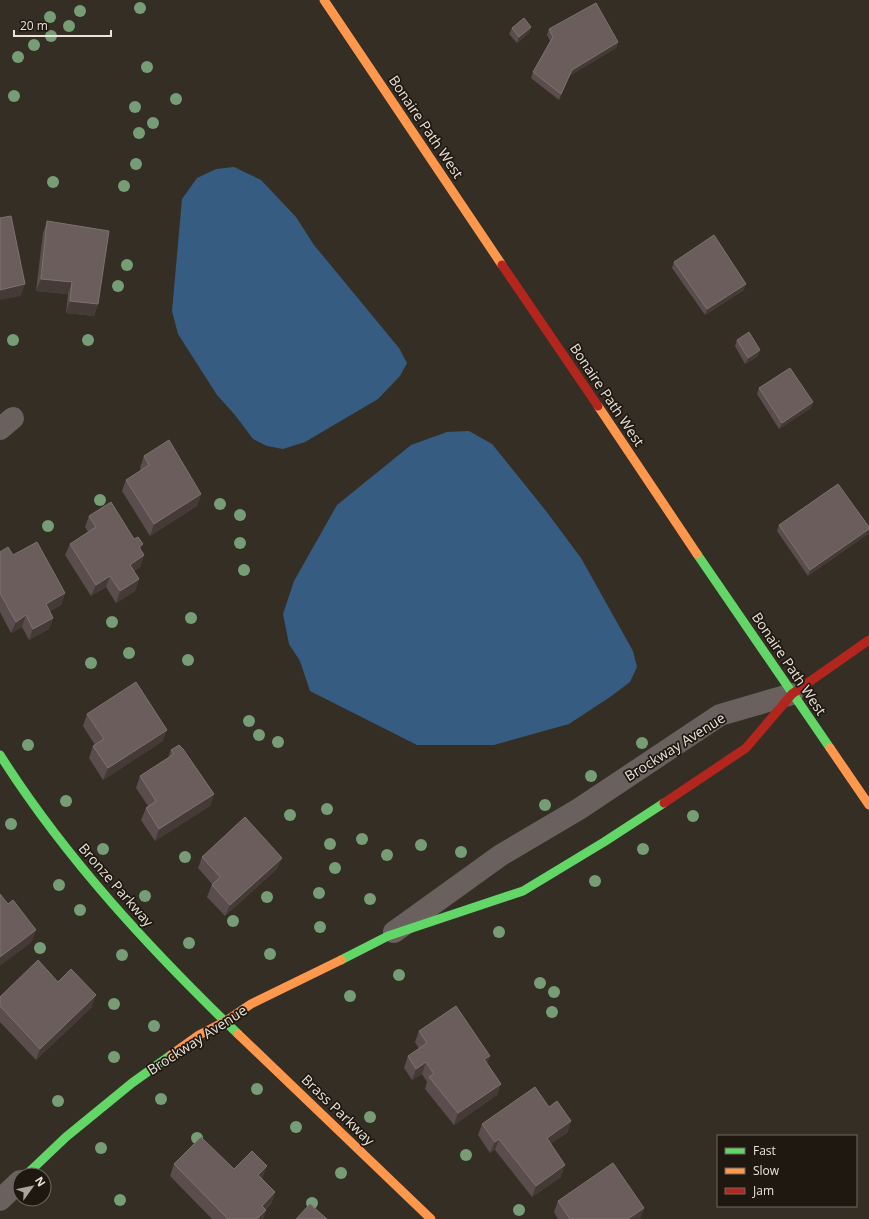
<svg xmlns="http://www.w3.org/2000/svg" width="869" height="1219" viewBox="0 0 869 1219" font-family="'Open Sans',sans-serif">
<rect width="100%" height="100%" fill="#352e25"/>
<path fill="#375c82" d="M234,167L261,180L296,217L314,245L399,348L407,363L400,376L378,399L305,442L283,449L267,446L253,439L235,415L217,395L178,334L172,311L182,199L197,178L216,169Z
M469,431L492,444L546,511L581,558L633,651L637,667L630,682L610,697L569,724L494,745H417L310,691L300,661L289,644L283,614L294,581L337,505L411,445L447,432Z"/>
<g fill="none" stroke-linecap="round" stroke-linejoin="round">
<path stroke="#6a605e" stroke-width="22" d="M0,429L13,418
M394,932L501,855L579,809L720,715L792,694
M0,1200L20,1181"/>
<path stroke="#63d668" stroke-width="9" d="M697,554L830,748
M0,755C66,859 150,949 238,1034
M341,960L388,936L523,891L604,842L664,803
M26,1175L66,1137L132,1083L171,1055"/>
<path stroke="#ff974d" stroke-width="9" d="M324,0L502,265
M598,406L697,554
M830,748L869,805
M238,1034L431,1219
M171,1055L199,1035L226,1021L251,1004L341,960"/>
<path stroke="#b3261e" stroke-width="9" d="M502,265L598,406
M664,803L746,748L792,694L869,640"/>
</g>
<g fill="#769d76">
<circle cx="140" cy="8" r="6"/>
<circle cx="80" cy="11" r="6"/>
<circle cx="50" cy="17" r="6"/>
<circle cx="69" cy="26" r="6"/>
<circle cx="51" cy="36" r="6"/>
<circle cx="34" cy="45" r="6"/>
<circle cx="18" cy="57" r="6"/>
<circle cx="147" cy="67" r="6"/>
<circle cx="14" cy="96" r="6"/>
<circle cx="176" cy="99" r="6"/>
<circle cx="135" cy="107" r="6"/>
<circle cx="153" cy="123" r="6"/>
<circle cx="139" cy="133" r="6"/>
<circle cx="136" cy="164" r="6"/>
<circle cx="53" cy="182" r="6"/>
<circle cx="124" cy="186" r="6"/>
<circle cx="127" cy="265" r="6"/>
<circle cx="118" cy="286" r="6"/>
<circle cx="13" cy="340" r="6"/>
<circle cx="88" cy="340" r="6"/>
<circle cx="100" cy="500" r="6"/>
<circle cx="220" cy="504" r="6"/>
<circle cx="240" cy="515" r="6"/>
<circle cx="48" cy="526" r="6"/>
<circle cx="240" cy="543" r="6"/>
<circle cx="244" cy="570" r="6"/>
<circle cx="191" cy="618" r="6"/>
<circle cx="112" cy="622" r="6"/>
<circle cx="129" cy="653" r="6"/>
<circle cx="188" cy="660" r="6"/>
<circle cx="91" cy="663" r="6"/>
<circle cx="249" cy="721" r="6"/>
<circle cx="259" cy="735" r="6"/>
<circle cx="278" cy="742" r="6"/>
<circle cx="642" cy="743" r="6"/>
<circle cx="28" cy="745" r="6"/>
<circle cx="591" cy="776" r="6"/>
<circle cx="66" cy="801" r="6"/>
<circle cx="545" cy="805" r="6"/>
<circle cx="327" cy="809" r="6"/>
<circle cx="290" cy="815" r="6"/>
<circle cx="693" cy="816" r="6"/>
<circle cx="11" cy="824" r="6"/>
<circle cx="362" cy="839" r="6"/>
<circle cx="330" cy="844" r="6"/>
<circle cx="421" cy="845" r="6"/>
<circle cx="103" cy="849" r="6"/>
<circle cx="643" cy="849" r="6"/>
<circle cx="461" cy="852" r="6"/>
<circle cx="387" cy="855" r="6"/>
<circle cx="185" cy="857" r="6"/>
<circle cx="335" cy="868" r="6"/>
<circle cx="595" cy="881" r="6"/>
<circle cx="59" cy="885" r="6"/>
<circle cx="319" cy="893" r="6"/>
<circle cx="145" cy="896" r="6"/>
<circle cx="267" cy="897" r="6"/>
<circle cx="370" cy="899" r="6"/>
<circle cx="80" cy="910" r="6"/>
<circle cx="233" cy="921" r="6"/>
<circle cx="320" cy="927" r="6"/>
<circle cx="499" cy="932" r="6"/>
<circle cx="189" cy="943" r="6"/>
<circle cx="40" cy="948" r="6"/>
<circle cx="270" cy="954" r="6"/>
<circle cx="122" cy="955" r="6"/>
<circle cx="399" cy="975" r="6"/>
<circle cx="540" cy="983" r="6"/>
<circle cx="554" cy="992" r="6"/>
<circle cx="350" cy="996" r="6"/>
<circle cx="114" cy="1004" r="6"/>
<circle cx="552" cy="1012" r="6"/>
<circle cx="154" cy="1026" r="6"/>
<circle cx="114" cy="1057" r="6"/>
<circle cx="257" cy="1089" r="6"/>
<circle cx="161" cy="1099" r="6"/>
<circle cx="58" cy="1101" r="6"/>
<circle cx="370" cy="1117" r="6"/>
<circle cx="296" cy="1127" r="6"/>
<circle cx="197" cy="1138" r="6"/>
<circle cx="101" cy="1148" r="6"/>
<circle cx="466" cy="1155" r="6"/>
<circle cx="341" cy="1173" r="6"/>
<circle cx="120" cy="1200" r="6"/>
<circle cx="312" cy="1203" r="6"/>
<circle cx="519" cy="1210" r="6"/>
</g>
<path fill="#5b4d4d" d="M531,27L529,33L517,43L509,34L512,28Z
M549,29L618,42L616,48L569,76L559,100L531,78L533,72L550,41L547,35Z
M47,221L98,304L94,316L66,313L68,294L36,291L43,233Z
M674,262L744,290L705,315L672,268Z
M737,340L758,356L745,364L735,346Z
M759,388L811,408L779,429L757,394Z
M144,456L201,494L197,506L150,536L122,491L126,480L141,470L140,468Z
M89,516L141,550L144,555L140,567L134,571L139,579L135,591L116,603L106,587L91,596L65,555L70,544L88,532L85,527Z
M779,525L868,534L808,576L777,531Z
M0,552L65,593L61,605L50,611L53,618L49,629L29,640L22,627L11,633L0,612Z
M87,714L163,741L103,780L89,758L93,746L95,745L83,726Z
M171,750L214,794L210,806L155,841L141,820L146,808L148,806L136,788L140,776L168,758Z
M202,857L282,858L277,869L225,916L207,897L212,884L198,868Z
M58,982L92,1007L36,1060L0,1022V997Z
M419,1031L487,1064L501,1084L497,1095L454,1125L425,1089L427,1082L422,1074L412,1080L404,1068L408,1056L419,1049L415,1042Z
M549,1107L571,1121L567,1133L551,1143L561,1177L532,1197L495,1150L490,1153L478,1135L482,1124Z
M174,1164L234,1169L263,1177L262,1179L275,1192L271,1204L266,1209L263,1219H212L170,1176Z
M558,1201L644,1208L640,1219H558L554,1212Z"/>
<path fill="#453a36" d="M531,27L529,33L517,43L519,37Z
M618,42L616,48L569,76L559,100L572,70Z
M41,279L72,282L68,294L36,291Z
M25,284L21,296L0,300V290Z
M746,284L744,290L705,315L707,309Z
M70,301L98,304L94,316L66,313Z
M760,350L758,356L745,364L748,358Z
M813,402L811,408L779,429L782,423Z
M201,494L197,506L150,536L154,524Z
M869,529L868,534L808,576L810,570Z
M143,544L139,555V547Z
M144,555L140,567L125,576L130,565Z
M110,576L106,587L91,596L96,585Z
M139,579L135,591L116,603L120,591Z
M65,593L61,605L41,615L46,604Z
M26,615L22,627L11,633L16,622Z
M53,618L49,629L29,640L33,629Z
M167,730L163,741L103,780L108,768Z
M214,794L210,806L155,841L159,829Z
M282,858L277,869L225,916L230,905Z
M36,930L32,942L0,966V957Z
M96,995L92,1007L36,1060L40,1049Z
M490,1056L486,1067L484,1059Z
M426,1062L422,1074L412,1080L416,1069Z
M501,1084L497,1095L454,1125L458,1113Z
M571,1121L567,1133L543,1149L547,1138Z
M499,1139L495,1150L490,1153L495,1142Z
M565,1165L561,1177L532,1197L536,1186Z
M267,1166L263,1177L254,1187L258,1175Z
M275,1192L271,1204L258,1217L262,1206Z
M644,1208L640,1219H628Z
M266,1210L263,1219H257Z"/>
<path fill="#6a5d5c" stroke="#7e726f" d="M596,3L618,42L572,70L561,94L533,72L553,37L549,29Z
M524,18L531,27L519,37L512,28Z
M11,216L25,284L0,290V218Z
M47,221L109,231L98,304L70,301L72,282L41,279Z
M714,235L746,284L707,309L674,262Z
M749,332L760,350L748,358L737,340Z
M790,368L813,402L782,423L759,388Z
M169,440L201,494L154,524L126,480L149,465L144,456Z
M838,484L869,527V529L810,570L779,525Z
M111,502L134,539L138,537L143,544L139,547L144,555L130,565L139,579L120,591L110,576L96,585L70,544L96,527L89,516Z
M37,542L65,593L46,604L53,618L33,629L26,615L16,622L0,593V552L8,547L13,555Z
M136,682L167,730L108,768L93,746L104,739L87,714Z
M179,745L183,749L214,794L159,829L146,808L156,801L140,776L174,754L171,750Z
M245,817L282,858L230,905L212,885L220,877L202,857Z
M0,894L8,904L13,900L36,930L0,957Z
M38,960L58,982L71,969L96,995L40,1049L0,1006V997Z
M456,1006L490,1056L484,1059L501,1084L458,1113L429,1077L434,1074L426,1062L416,1069L408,1056L427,1043L419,1031Z
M535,1087L549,1107L557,1101L571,1121L547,1138L565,1165L536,1186L499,1139L495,1142L482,1124Z
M201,1137L234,1169L252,1151L267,1166L258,1175L275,1192L262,1206L266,1210L257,1219H228L174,1164Z
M613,1163L644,1208L628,1219H570L558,1201Z
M310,1204L327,1219H296Z"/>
<g text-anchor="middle" stroke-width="3.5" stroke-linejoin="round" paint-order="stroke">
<g font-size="14" fill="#ebe3d9" stroke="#1e1811">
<text transform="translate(426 127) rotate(56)" y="5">Bonaire Path West</text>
<text transform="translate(607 395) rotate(56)" y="5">Bonaire Path West</text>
<text transform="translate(789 664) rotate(56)" y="5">Bonaire Path West</text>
<text transform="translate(675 747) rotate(-32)" y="5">Brockway Avenue</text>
<text transform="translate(116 885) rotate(49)" y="5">Bronze Parkway</text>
<text transform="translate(197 1040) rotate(-33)" y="5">Brockway Avenue</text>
<text transform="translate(338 1110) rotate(44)" y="5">Brass Parkway</text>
</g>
</g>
<rect x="717" y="1135" width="140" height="72" fill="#1e1811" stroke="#706961"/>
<rect x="725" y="1148" width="20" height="6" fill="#63d668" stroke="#706961"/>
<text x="753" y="1155" font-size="12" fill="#ebe3d9">Fast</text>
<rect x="725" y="1168" width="20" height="6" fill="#ff974d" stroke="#706961"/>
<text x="753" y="1175" font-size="12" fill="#ebe3d9">Slow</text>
<rect x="725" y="1188" width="20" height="6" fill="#b3261e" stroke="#706961"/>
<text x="753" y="1195" font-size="12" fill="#ebe3d9">Jam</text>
<g transform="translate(32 1187) rotate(57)"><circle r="19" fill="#1e1811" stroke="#706961"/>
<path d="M0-3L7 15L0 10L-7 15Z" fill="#aba49a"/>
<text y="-6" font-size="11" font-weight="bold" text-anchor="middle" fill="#ebe3d9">N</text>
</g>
<path d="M14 30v6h97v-6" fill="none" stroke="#ebe3d9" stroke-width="2"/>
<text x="20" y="30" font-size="12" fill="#ebe3d9" stroke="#1e1811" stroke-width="3" paint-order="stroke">20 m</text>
</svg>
